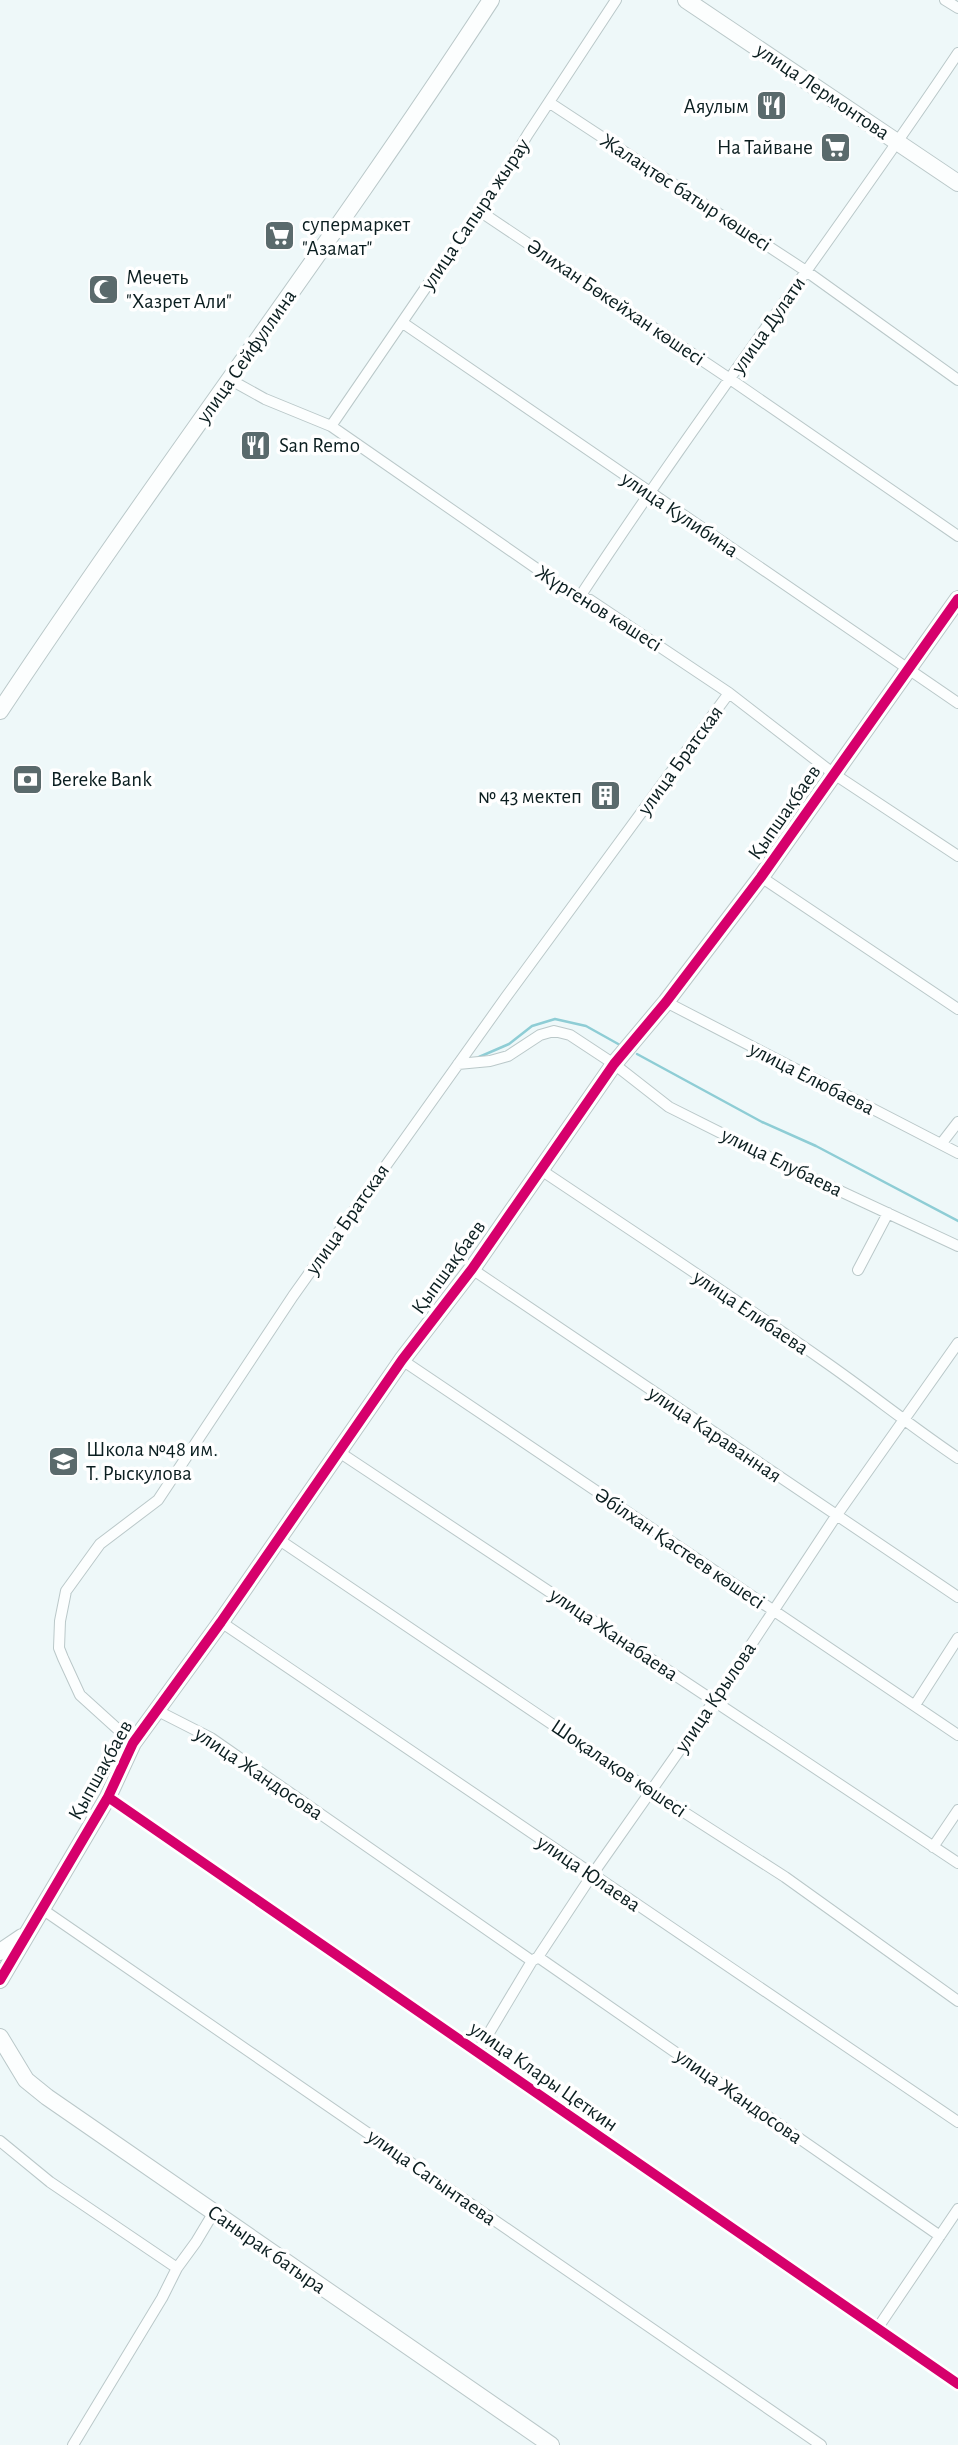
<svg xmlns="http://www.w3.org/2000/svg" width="958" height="2445" viewBox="0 0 958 2445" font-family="'Alegreya Sans',sans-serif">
<rect width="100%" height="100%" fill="#eef8f9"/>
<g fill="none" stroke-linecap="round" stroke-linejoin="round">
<path stroke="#8ecdd5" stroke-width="2.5" d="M637,1054L762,1122L816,1146L958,1221
M479,1057L509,1044L532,1026L555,1019L586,1026L620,1045"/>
<defs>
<path id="street" d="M945,0L958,8
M550,103L806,271L958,380
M481,212L730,379L958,536
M403,323L958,703
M229,379L265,399L331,426L579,598L590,600L729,693L834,774L958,856
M331,426L435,274L481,212L528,134L616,0
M579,598C700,413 835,237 958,53
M761,877L958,1009
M666,1002L958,1153
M458,1064L490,1061L508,1056L540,1035L554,1031L570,1035L614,1064L669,1107L795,1170L958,1246
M941,1144L958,1122
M541,1170C635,1233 731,1296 824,1361C870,1393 912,1427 958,1458
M472,1269L958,1597
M858,1270L888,1213
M402,1360L958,1735
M339,1452L958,1863
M278,1539L651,1791L785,1877L958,2001
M221,1622L958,2122
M915,1705L958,1638
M156,1710L211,1738L532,1961
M133,1743L80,1695L63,1658L59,1648L60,1621L66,1591L100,1544L158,1500L293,1296L506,997L729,693
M108,1797L958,2384
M933,1847L958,1810
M42,1909L821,2445
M538,1957L940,2236
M477,2053L532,1961L538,1957L592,1875L714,1701L836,1516L958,1343
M0,2141L50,2182L177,2268
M877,2329L958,2209
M73,2445L162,2298L177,2268L196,2242L214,2212"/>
<path id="secondary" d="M686,0L958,183
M0,711C159,471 334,241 491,0
M0,1952L22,1937
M0,1980L108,1797L133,1743L221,1622L402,1360L472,1269L614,1064L666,1002L761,877L958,599
M0,2037L26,2080L47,2097L551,2445"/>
</defs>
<use href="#street" stroke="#bac8c9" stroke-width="12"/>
<use href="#secondary" stroke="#bac8c9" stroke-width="18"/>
<use href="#street" stroke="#fcfefe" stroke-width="10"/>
<use href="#secondary" stroke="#fcfefe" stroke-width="16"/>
<defs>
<path id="cycleway" d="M108,1797L958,2384
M0,1980L108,1797L133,1743L221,1622L402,1360L472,1269L614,1064L666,1002L761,877L958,599"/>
</defs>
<use href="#cycleway" stroke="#fff" stroke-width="15"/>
<use href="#cycleway" stroke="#d6006c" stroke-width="10"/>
</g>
<defs>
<symbol id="restaurant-square" viewBox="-11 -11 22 22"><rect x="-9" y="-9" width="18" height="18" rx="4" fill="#5a6a6c" stroke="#fff"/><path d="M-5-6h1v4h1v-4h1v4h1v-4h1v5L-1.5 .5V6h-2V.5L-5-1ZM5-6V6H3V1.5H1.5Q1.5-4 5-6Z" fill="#fff"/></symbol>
<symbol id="supermarket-square" viewBox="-11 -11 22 22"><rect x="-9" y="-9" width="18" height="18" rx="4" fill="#5a6a6c" stroke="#fff"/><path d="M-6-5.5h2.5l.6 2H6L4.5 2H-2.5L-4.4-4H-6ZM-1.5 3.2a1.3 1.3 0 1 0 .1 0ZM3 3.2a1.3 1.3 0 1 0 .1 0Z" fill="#fff"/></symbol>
<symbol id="mosque-square" viewBox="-11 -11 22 22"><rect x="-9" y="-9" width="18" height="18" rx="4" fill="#5a6a6c" stroke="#fff"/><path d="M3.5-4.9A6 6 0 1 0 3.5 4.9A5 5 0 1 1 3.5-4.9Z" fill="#fff"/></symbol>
<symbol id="bank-square" viewBox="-11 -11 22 22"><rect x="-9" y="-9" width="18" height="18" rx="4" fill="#5a6a6c" stroke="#fff"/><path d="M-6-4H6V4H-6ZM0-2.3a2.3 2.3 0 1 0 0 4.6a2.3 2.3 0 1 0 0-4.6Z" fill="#fff"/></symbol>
<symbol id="building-square" viewBox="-11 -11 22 22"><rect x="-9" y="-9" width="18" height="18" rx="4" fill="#5a6a6c" stroke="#fff"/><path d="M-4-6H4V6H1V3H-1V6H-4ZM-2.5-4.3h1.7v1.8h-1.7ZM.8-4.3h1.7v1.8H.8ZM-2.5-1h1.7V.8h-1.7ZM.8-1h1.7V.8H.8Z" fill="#fff"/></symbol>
<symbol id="school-square" viewBox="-11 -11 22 22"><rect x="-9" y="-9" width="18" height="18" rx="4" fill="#5a6a6c" stroke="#fff"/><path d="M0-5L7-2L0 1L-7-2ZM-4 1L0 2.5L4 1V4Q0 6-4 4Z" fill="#fff"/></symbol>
</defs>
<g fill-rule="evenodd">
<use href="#restaurant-square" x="754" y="88" width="35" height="35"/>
<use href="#supermarket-square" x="818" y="130" width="35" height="35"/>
<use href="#supermarket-square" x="262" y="218" width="35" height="35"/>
<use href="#mosque-square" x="86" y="272" width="35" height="35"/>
<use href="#restaurant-square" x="238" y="428" width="35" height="35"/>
<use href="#bank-square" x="10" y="762" width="35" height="35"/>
<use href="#building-square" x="588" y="778" width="35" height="35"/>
<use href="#school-square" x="46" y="1444" width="35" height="35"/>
</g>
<g text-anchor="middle" stroke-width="7" stroke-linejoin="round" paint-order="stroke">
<g font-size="21" fill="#0b1e20" stroke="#fff">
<text transform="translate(823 91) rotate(34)" y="7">улица Лермонтова</text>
<text transform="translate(686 192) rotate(33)" y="7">Жалаңтөс батыр көшесі</text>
<text transform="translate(475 214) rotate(-56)" y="7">улица Сапыра жырау</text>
<text transform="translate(616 302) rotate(34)" y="7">Әлихан Бөкейхан көшесі</text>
<text transform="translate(768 325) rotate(-55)" y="7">улица Дулати</text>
<text transform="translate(246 356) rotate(-55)" y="7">улица Сейфуллина</text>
<text transform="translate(680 514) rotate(34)" y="7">улица Кулибина</text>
<text transform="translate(599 608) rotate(32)" y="7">Жүргенов көшесі</text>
<text transform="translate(680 760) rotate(-54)" y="7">улица Братская</text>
<text transform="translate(784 812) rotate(-55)" y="7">Қыпшақбаев</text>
<text transform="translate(812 1078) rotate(27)" y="7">улица Елюбаева</text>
<text transform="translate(782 1162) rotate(26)" y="7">улица Елубаева</text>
<text transform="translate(347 1219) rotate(-55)" y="7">улица Братская</text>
<text transform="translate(448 1267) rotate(-54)" y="7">Қыпшақбаев</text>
<text transform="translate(751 1312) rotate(34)" y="7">улица Елибаева</text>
<text transform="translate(715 1434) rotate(34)" y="7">улица Караванная</text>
<text transform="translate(680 1548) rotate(34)" y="7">Әбілхан Қастеев көшесі</text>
<text transform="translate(614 1634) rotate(34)" y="7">улица Жанабаева</text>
<text transform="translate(715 1697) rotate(-56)" y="7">улица Крылова</text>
<text transform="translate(619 1768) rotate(34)" y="7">Шоқалақов көшесі</text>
<text transform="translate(100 1770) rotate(-61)" y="7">Қыпшақбаев</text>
<text transform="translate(259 1773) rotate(34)" y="7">улица Жандосова</text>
<text transform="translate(589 1873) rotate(34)" y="7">улица Юлаева</text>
<text transform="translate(544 2076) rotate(35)" y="7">улица Клары Цеткин</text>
<text transform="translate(739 2096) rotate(35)" y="7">улица Жандосова</text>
<text transform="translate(432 2177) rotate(35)" y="7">улица Сагынтаева</text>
<text transform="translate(267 2249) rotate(35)" y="7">Санырак батыра</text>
</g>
<g font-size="21" fill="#0b1e20" stroke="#fff" text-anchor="start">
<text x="749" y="113" text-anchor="end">Аяулым</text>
<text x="813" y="154" text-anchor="end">На Тайване</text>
<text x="302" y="231">супермаркет<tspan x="302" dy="24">"Азамат"</tspan></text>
<text x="126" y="284">Мечеть<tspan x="126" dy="24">"Хазрет Али"</tspan></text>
<text x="279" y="452">San Remo</text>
<text x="51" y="786">Bereke Bank</text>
<text x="582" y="803" text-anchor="end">№ 43 мектеп</text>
<text x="86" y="1456">Школа №48 им.<tspan x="86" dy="24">Т. Рыскулова</tspan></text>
</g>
</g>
</svg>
